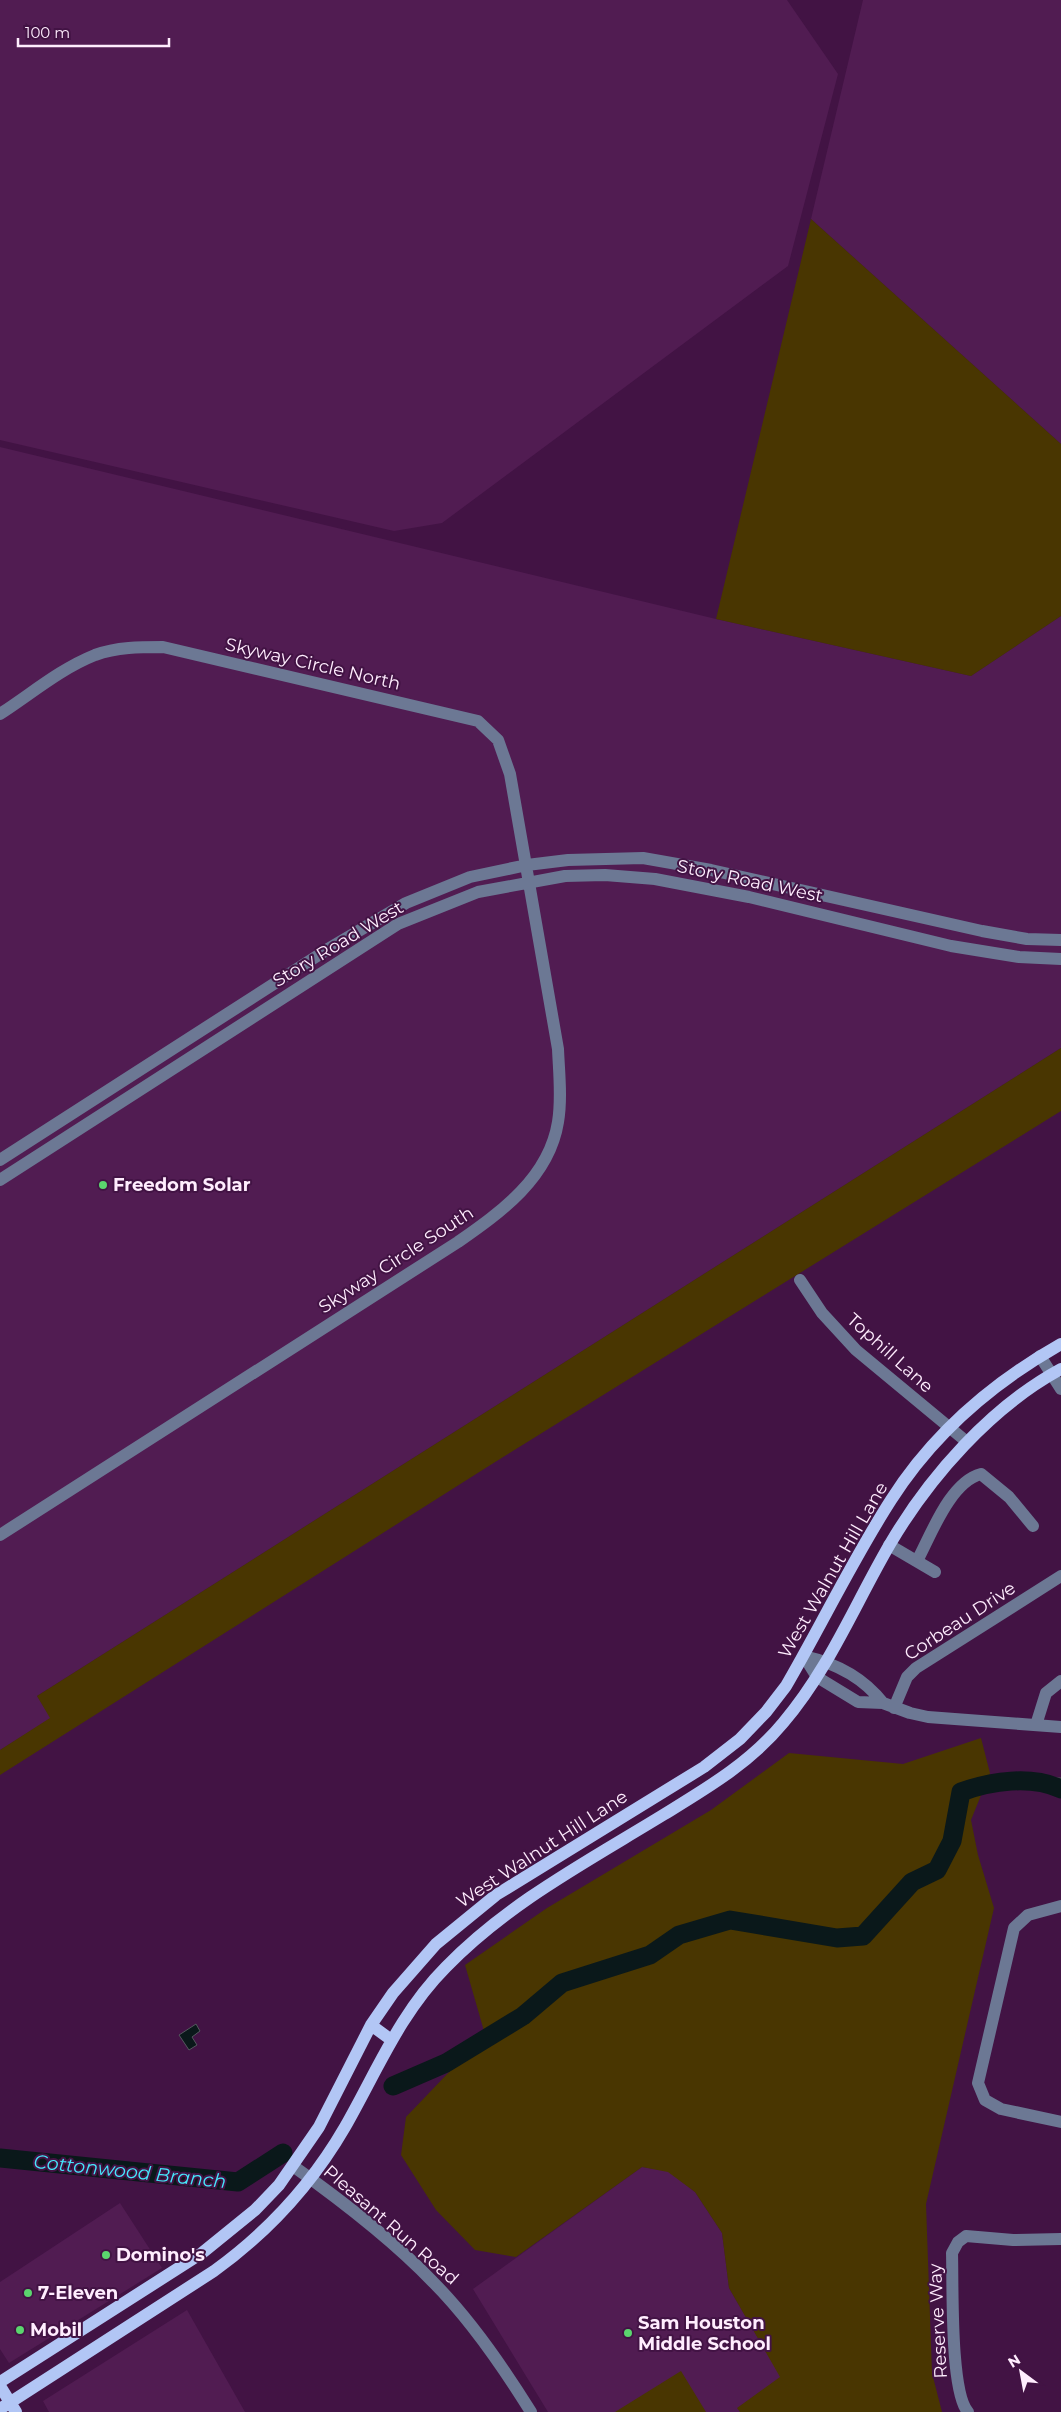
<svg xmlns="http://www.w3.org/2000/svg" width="1061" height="2412" viewBox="0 0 1061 2412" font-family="Montserrat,sans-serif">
<rect width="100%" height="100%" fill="#421344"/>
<path fill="#511c52" d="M0,0H787L838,74L788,266L442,523L394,531L0,440Z
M863,0H1061V444L811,219Z
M0,447L716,619L971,676L1061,616V1048L37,1696L51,1718L0,1750Z
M642,2167L668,2171L695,2192L722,2233L729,2288L781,2377L738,2408L740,2412H548L473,2289Z
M120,2203L162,2268L9,2363L0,2349V2282Z
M187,2310L245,2412H49L43,2401Z"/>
<path fill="#493601" d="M811,219L1061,444V616L971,676L716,619Z
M1061,1048V1111L492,1464L0,1775V1750L50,1718L37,1696Z
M981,1738L990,1773L971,1820L978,1855L994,1908L926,2204L932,2373L942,2412H740L737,2408L780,2377L729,2288L722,2233L695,2192L668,2172L642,2167L516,2257L475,2250L436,2210L401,2155L406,2117L451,2070L486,2038L465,1965L547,1908L711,1810L789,1753L903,1764Z
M681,2371L706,2412H615Z"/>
<path fill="#0a181a" stroke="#54585e" d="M1061,1778V1784L1019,1789L1017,1779Z
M196,2024L200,2031L192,2037L197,2045L189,2050L179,2035Z"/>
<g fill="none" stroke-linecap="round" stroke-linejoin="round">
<path stroke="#0a181a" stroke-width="19" d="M393,2086L446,2063L523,2016L562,1983L650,1955L679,1935L730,1920L837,1938L863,1936L912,1882L937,1870L952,1841L961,1792C991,1781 1031,1775 1061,1789
M0,2158L238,2182L283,2153"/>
<path stroke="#6c7894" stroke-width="12" d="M0,714C31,694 60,669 95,655C117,647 140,647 163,647L478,721L498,740L510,774L558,1049C559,1073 562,1098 558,1122C549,1178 501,1212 458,1242L0,1535
M0,1160L328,949L406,903L470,877L527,865L568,860L643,858L711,870L982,931L1027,939L1061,940
M0,1180L398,924L478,892L565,876L605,875L655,879L749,897L951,946L1019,957L1061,959
M800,1280L822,1313L856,1350L967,1442
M1040,1356L1061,1389
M889,1545L935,1572
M917,1561C931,1535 950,1482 981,1474L1009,1497L1033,1526
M804,1656L817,1677L858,1702L883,1703L910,1713L928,1717L1061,1727
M804,1656C835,1663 863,1677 883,1703
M894,1708L907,1677L916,1668L1061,1576
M1036,1725L1046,1693L1061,1681
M1061,1906L1028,1915L1014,1928L978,2083L985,2100L1001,2109L1061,2122
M293,2166C342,2201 392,2239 433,2282C471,2320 503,2367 531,2412
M968,2412C950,2392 953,2284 952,2253L958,2242L966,2236L1013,2240L1061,2239"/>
<path stroke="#b2c6f5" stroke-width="12" d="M371,2025L390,2039
M0,2382L202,2253L255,2210L279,2185L319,2127L371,2025L393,1993L436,1944L496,1895L704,1767L740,1739L766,1712L786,1686C822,1624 853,1559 891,1500C933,1434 994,1382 1061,1344
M0,2386L16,2412
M0,2409L214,2271C268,2232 312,2184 345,2127C377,2071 400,2013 446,1967C508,1903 588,1861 663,1815C707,1788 750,1763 783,1723C829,1669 855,1604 890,1544C930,1476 991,1407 1061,1369"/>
</g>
<g fill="#5bd56e" stroke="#421344" stroke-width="2">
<circle cx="103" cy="1185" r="5"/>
<circle cx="106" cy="2255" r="5"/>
<circle cx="28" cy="2293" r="5"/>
<circle cx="20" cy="2330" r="5"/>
<circle cx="628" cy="2333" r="5"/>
</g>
<g text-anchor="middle" stroke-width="4" stroke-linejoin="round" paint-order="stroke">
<g font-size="18" fill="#ffedfe" stroke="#421344">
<text transform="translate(313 664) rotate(13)" y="6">Skyway Circle North</text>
<text transform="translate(750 881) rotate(12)" y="6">Story Road West</text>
<text transform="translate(338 944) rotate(-31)" y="6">Story Road West</text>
<text transform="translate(396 1260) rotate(-33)" y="6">Skyway Circle South</text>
<text transform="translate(890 1353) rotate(42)" y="6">Tophill Lane</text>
<text transform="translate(833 1570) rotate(-60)" y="6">West Walnut Hill Lane</text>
<text transform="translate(960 1621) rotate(-33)" y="6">Corbeau Drive</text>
<text transform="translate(542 1849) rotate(-33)" y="6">West Walnut Hill Lane</text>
<text transform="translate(391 2225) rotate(41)" y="6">Pleasant Run Road</text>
<text transform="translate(938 2321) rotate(-93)" y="6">Reserve Way</text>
</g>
<g font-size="18" font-weight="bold" fill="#ffedfe" stroke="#421344" text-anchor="start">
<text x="113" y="1191">Freedom Solar</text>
<text x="116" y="2261">Domino's</text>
<text x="38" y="2299">7-Eleven</text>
<text x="638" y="2329">Sam Houston<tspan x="638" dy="21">Middle School</tspan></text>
<text x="30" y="2336">Mobil</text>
</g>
<g font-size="19" font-style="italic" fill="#46e8fb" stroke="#421344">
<text transform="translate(130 2171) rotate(6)" y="7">Cottonwood Branch</text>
</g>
</g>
<g transform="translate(1021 2372) rotate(328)" stroke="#421344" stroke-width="4" paint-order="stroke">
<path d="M0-4L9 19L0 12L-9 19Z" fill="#ffedfe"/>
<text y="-8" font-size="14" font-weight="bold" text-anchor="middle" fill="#ffedfe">N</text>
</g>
<path d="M18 38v8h151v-8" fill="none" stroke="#ffedfe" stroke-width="2.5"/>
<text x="25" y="38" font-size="15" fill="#ffedfe" stroke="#421344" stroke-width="4" paint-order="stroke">100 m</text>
</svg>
